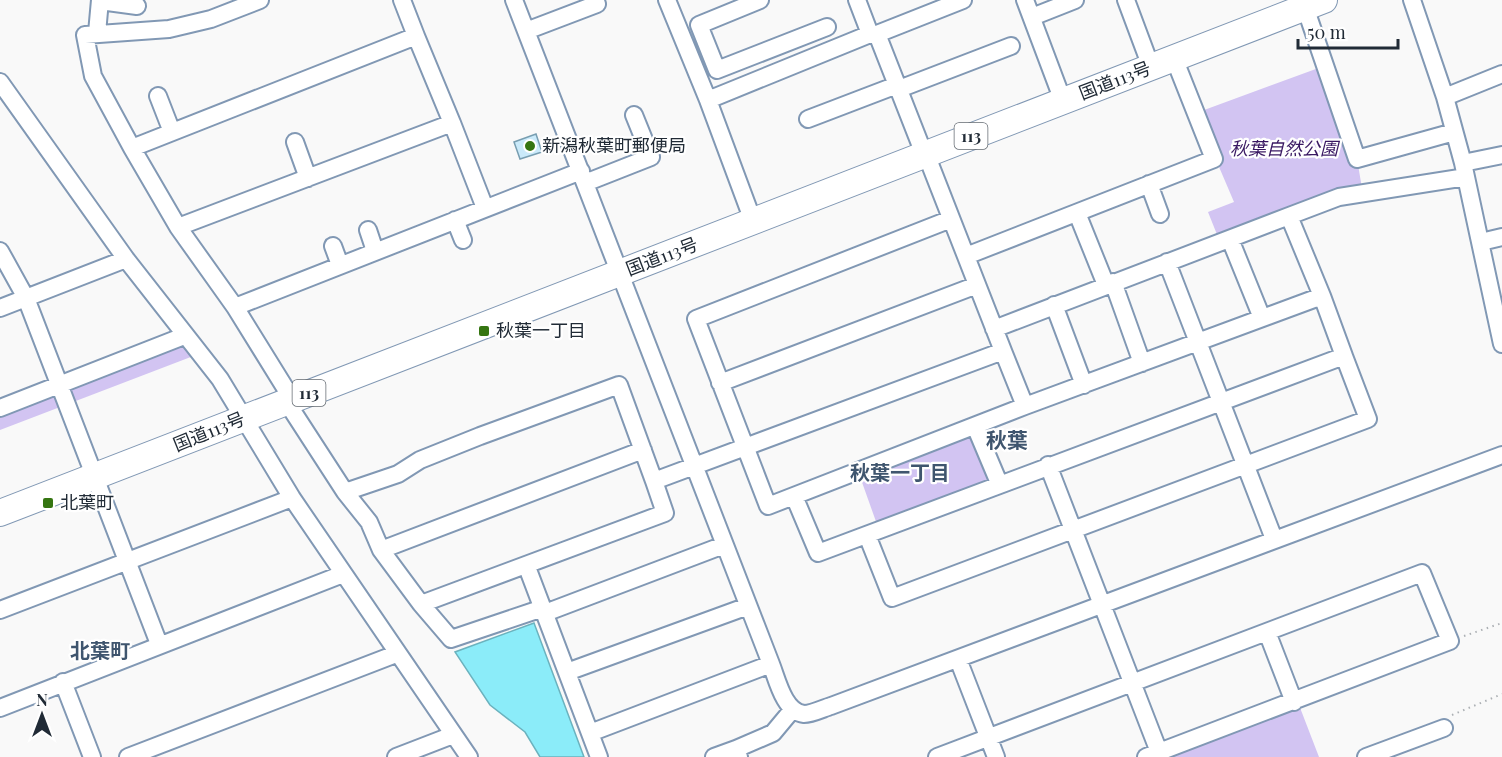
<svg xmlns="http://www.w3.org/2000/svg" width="1502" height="757" viewBox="0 0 1502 757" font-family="'Playfair Display','Noto Sans JP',serif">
<rect width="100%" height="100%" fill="#f9f9f9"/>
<path fill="#d2c4f2" d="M1324,66L1357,159L1363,194L1220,242L1208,212L1234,202L1196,113Z
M184,336L196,355L0,430V408Z
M975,426L999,483L879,530L858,471Z
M1299,705L1319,757H1161Z"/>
<path fill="#8becf9" stroke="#6bb2be" stroke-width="1.5" d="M534,623L584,757H540L525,732L490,705L455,652Z"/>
<path fill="#caeafa" stroke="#789eb1" stroke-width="1.5" d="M536,134L542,152L520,159L514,142Z"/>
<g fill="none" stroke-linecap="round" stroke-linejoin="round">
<defs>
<path id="minor" d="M260,0L211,19L169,29L85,35L93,76L132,148L178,227L235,307L292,399
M402,0L416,36
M514,0L771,664C777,679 784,712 804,714C812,714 824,708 831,706L1502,455
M667,0L708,100
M760,0L699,25L717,70L827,27
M1025,0L1063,101
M1126,0L1151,67
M1412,0L1445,97L1463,163L1502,344
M100,1L137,6
M1305,7L1357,159L1454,132
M1032,17L1075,0
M526,31L597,4
M97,33L100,0
M870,34H877L924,154
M877,34L963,0
M0,82L126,259L220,379L292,498L469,757
M899,89L1011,46
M158,96L172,132
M1445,97L1502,74
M808,119L897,85
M452,123L485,208
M295,142L308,178
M132,148L416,36L452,123L178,227
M1463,163L1502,155
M585,183L651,157L634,115
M1149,184L1160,214
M1077,213L1106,285
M1289,216L1339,197L1466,177
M951,219L696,319L768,506L1025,406L1322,296L1289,216L994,329
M455,220L463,240
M753,221L708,100L870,34L857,0
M368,230L375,251
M1230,239L1262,318
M1481,242L1502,237
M333,246L340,265
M0,251L26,298L159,644
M966,256L1214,159L1174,58
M1167,262L1274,539
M1113,282L1142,363
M1054,305L1084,385
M235,307L581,171
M0,308L126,259
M1003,351L1025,406
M720,383L977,285
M286,401L345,492
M0,408L184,336
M975,426L999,483
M1048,465L1159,752
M654,481L665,513L421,604L381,550L369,522L345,492L398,474L420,460L480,436L619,385L654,481L1003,351L926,154
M794,496L818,553L1344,356L1322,296
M867,535L892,598L1368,419L1344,356
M381,550L643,450
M527,567L599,757
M421,604L451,639L543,608
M0,610L292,498
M545,613L724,545
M1267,632L1294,702
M958,659L996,757
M567,672L748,606
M63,682L92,757
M0,708L343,574
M590,733L771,664
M128,757L396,654
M396,757L453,735
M714,757L736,749
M739,757L736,749L773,733L793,709
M937,757L1422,573L1450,641L1146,757
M1366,757L1444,728"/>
<path id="highway" d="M0,513L1324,0"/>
</defs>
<use href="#minor" stroke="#8198b4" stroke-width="20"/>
<use href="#highway" stroke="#8198b4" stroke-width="28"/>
<path stroke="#acb0b4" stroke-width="2" stroke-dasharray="1.5 4.5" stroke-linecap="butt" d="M1464,636L1502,623
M1452,715L1502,694"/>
<use href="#minor" stroke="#fff" stroke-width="16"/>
<use href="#highway" stroke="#fff" stroke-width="26"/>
</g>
<g fill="#357511" stroke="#fff" stroke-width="2">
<circle cx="530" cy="146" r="6"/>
<rect x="478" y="325" width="12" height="12" rx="3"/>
<rect x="42" y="497" width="12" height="12" rx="3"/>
</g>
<g text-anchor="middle" stroke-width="4.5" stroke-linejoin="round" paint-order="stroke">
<g fill="#fff" stroke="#646b72" stroke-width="1.5">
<rect x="954.5" y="123" width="33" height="26" rx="4.5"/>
<rect x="292.5" y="380" width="33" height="26" rx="4.5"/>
</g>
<g font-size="16" font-weight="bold" fill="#212b36">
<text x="971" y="142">113</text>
<text x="309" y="399">113</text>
</g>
<g font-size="18" fill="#212b36" stroke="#fff">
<text transform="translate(1115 81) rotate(-21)" y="6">国道113号</text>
<text transform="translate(662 257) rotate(-21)" y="6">国道113号</text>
<text transform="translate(209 432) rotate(-22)" y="6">国道113号</text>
</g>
<g font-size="18" fill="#212b36" stroke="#fff" text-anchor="start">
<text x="542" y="152">新潟秋葉町郵便局</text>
<text x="496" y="337">秋葉一丁目</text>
<text x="60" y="509">北葉町</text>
</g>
<g font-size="18" font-style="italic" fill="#391862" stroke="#fff">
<text x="1284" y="155">秋葉自然公園</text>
</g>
<g font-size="20" font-weight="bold" fill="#3f556e" stroke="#fff">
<text x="900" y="480">秋葉一丁目</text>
<text x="100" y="658">北葉町</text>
</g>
<g font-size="21" font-weight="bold" fill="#3f556e" stroke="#fff">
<text x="1007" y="448">秋葉</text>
</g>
</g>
<g transform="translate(42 715)" stroke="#ffffff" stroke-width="4.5" paint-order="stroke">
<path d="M0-4.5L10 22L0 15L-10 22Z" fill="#212b36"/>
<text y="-9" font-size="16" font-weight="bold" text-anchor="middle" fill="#212b36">N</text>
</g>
<path d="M1298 39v9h100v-9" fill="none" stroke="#212b36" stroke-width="3"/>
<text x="1307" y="39" font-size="18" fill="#212b36" stroke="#ffffff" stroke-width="4.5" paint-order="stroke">50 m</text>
</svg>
